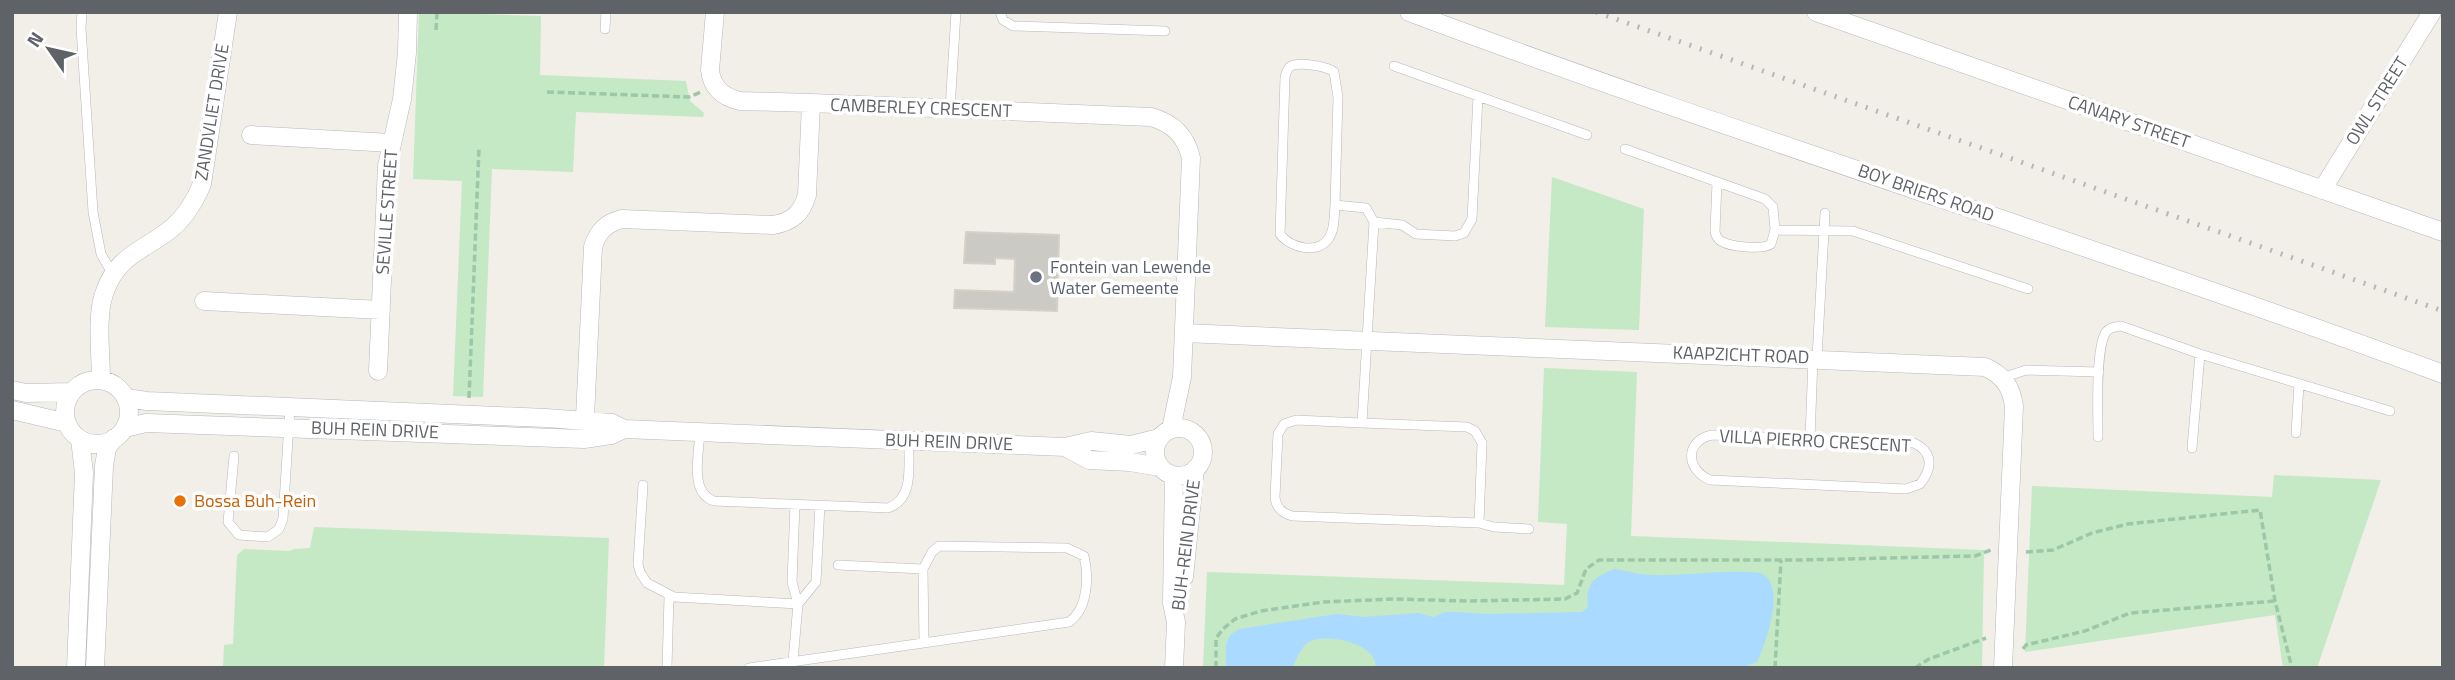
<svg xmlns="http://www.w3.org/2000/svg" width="2455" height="680" viewBox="0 0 2455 680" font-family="'Titillium Web',sans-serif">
<rect width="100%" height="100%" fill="#f1efe8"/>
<path fill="#c5e8c5" d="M419,12L541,16L540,75L686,81L690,101L704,113L703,117L576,112L573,172L492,169L483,397L453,396L462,181L413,179Z
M1552,177L1644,209L1639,330L1545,327Z
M1544,368L1637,372L1631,536L1984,550L1982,668H1203L1207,572L1564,585L1567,524L1538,522Z
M2274,475L2381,480L2317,668H2283L2275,615L2025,652L2032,486L2272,497Z
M314,527L609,538L604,668H223L224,645L233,644L237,555L244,549L288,551L295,549L310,548Z"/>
<path fill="#aadaff" d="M1615,569C1627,571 1640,575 1653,575C1683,576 1713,571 1744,572C1749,572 1756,572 1760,573C1788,583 1765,645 1757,662L1740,668H1375C1381,644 1323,631 1307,643C1300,649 1296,659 1293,668H1226V644L1231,634L1240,629L1337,614L1364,617L1418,613L1433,617L1446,612H1456L1487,614L1582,612L1588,607C1585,583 1594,577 1615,569Z"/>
<path fill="#cccac5" stroke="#d6d1c6" stroke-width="2" d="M966,232L1059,235L1057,311L954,308L955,290L1014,292L1015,259L995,258V264L964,263Z"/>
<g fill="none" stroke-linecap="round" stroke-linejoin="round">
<defs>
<path id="lane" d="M82,12L81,28L93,212L101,254L113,275
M1000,12L1003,20L1013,26L1165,31
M605,29L606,12
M1394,66L1587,135
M950,109L956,12
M1625,149L1765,199L1773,207L1775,230
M1717,182L1715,232C1716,236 1717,239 1721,241C1730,247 1763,250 1771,244L1775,230L1853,231L2028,289
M1335,205C1334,216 1335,229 1329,238C1318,255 1290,248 1280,234L1285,77C1286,73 1287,68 1291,66C1300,62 1327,66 1334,72L1338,97L1335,205L1366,208L1374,222L1362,423L1296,420L1284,424L1278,434L1275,497C1276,508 1282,513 1292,516L1479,523L1494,527L1529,529
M1374,222L1402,225L1416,234L1455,236L1464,233L1472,219L1478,96
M1817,358L1825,213
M2002,378L2026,370L2099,372
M1362,423L1467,427L1475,431L1482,443L1479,523
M700,432C699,454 689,493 714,501L888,508C915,499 908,464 909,441
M2296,433L2299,384
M1712,435L1914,443C1933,452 1933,468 1920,484L1906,489L1710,480C1686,470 1684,441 1712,435Z
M2098,437C2098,416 2095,349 2106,332C2110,327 2115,327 2121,326L2200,354L2390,411
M1810,439L1813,358
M2192,448L2200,354
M234,456L228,522L239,535L268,537L279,529L283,519L290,407
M643,485L638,564L640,572L647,583L674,597L798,604
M838,565L923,569
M798,604L816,582L820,505
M793,661L798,604L792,582L795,504
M667,668L669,596
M749,668L1069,622C1088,609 1089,577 1084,556L1067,548L939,546L932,552L923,569L924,642"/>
<path id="street" d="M715,12L710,70C712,88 723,97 740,101L811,103
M1409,12C1751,140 2100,247 2443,374
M1816,12L2443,232
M251,135L391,143
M2322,190L2432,12
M204,301L381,310
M1184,333L1985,367C2003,375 2011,386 2014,406L2003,668
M378,371L387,166L402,99L407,53L408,12
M101,380C101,355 96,317 104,294C117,254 144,251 172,228C186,216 195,201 202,184L228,12
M65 412a32 32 0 1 1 64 0a32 32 0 1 1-64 0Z
M12,390L26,393L72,392
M126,398L147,401L546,418L612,423L624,429L1065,447L1091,441L1131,445L1159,438
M12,410L67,423
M125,428L146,423L584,439L611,435L624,429
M1155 452a24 24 0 1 1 48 0a24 24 0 1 1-48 0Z
M584,439L593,247C598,231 606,223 622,219L773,225C792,222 802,213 807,195L811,103L1151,117C1173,123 1186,136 1191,158L1182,377L1171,429
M1065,447L1089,460L1130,462L1160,467
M1174,475L1172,603L1176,622L1174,668
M1184,577L1195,469
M76,668L84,473L80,439
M95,668L104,466L107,448L114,438"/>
</defs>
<use href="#lane" stroke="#b5b8bc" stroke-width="10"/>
<use href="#street" stroke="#b5b8bc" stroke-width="19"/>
<path stroke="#9cc7a9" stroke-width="3.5" stroke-dasharray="7 3.5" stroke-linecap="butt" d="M436,30L437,12
M547,92L689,97L701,92
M469,398L479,147
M2026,552L2053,550L2092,533L2128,524L2260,510L2275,601L2292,668
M2023,649L2026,645L2085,631L2130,613L2275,601
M1216,668V638L1223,629L1235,619L1261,611L1324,602L1393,599L1469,601L1565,599L1577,593L1586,569L1599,560H1800L1975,556L1991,550
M1775,668L1781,560
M1915,668L1929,659L1986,638"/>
<use href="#lane" stroke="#fff" stroke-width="9"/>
<use href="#street" stroke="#fff" stroke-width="18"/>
<path stroke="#b6b7b8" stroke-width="5" stroke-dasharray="2 9" stroke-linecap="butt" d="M1596,12L2443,311"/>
</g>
<circle fill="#6b7280" stroke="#fff" stroke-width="2.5" cx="1036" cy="277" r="7"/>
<circle fill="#e8710a" stroke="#fff" stroke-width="2.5" cx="180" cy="501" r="7"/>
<g text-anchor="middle" stroke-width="7" stroke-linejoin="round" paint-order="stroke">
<g font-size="18" fill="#5f6368" stroke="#fff">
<text transform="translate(2377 101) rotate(-58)" y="6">OWL STREET</text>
<text transform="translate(921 108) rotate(2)" y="6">CAMBERLEY CRESCENT</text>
<text transform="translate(212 112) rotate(-81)" y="6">ZANDVLIET DRIVE</text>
<text transform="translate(2129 122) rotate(19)" y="6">CANARY STREET</text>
<text transform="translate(1926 193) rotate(19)" y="6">BOY BRIERS ROAD</text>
<text transform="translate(387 212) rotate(-86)" y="6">SEVILLE STREET</text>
<text transform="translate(1741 355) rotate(2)" y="6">KAAPZICHT ROAD</text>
<text transform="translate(375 430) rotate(2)" y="6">BUH REIN DRIVE</text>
<text transform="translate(1815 441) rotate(3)" y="6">VILLA PIERRO CRESCENT</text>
<text transform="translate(949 442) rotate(2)" y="6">BUH REIN DRIVE</text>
<text transform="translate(1186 545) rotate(-83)" y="6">BUH-REIN DRIVE</text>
</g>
<g font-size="18" fill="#5b616d" stroke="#fff" text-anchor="start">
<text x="1050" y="273">Fontein van Lewende<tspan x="1050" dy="21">Water Gemeente</tspan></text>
</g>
<g font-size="18" fill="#c56008" stroke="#fff" text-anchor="start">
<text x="194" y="507">Bossa Buh-Rein</text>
</g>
</g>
<rect width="2455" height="680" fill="none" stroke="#5f6368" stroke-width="28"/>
<g transform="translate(49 49) rotate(304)" stroke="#ffffff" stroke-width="5" paint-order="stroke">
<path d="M0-5L12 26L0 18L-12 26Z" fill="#5f6368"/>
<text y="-10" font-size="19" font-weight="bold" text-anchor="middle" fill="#5f6368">N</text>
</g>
</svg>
